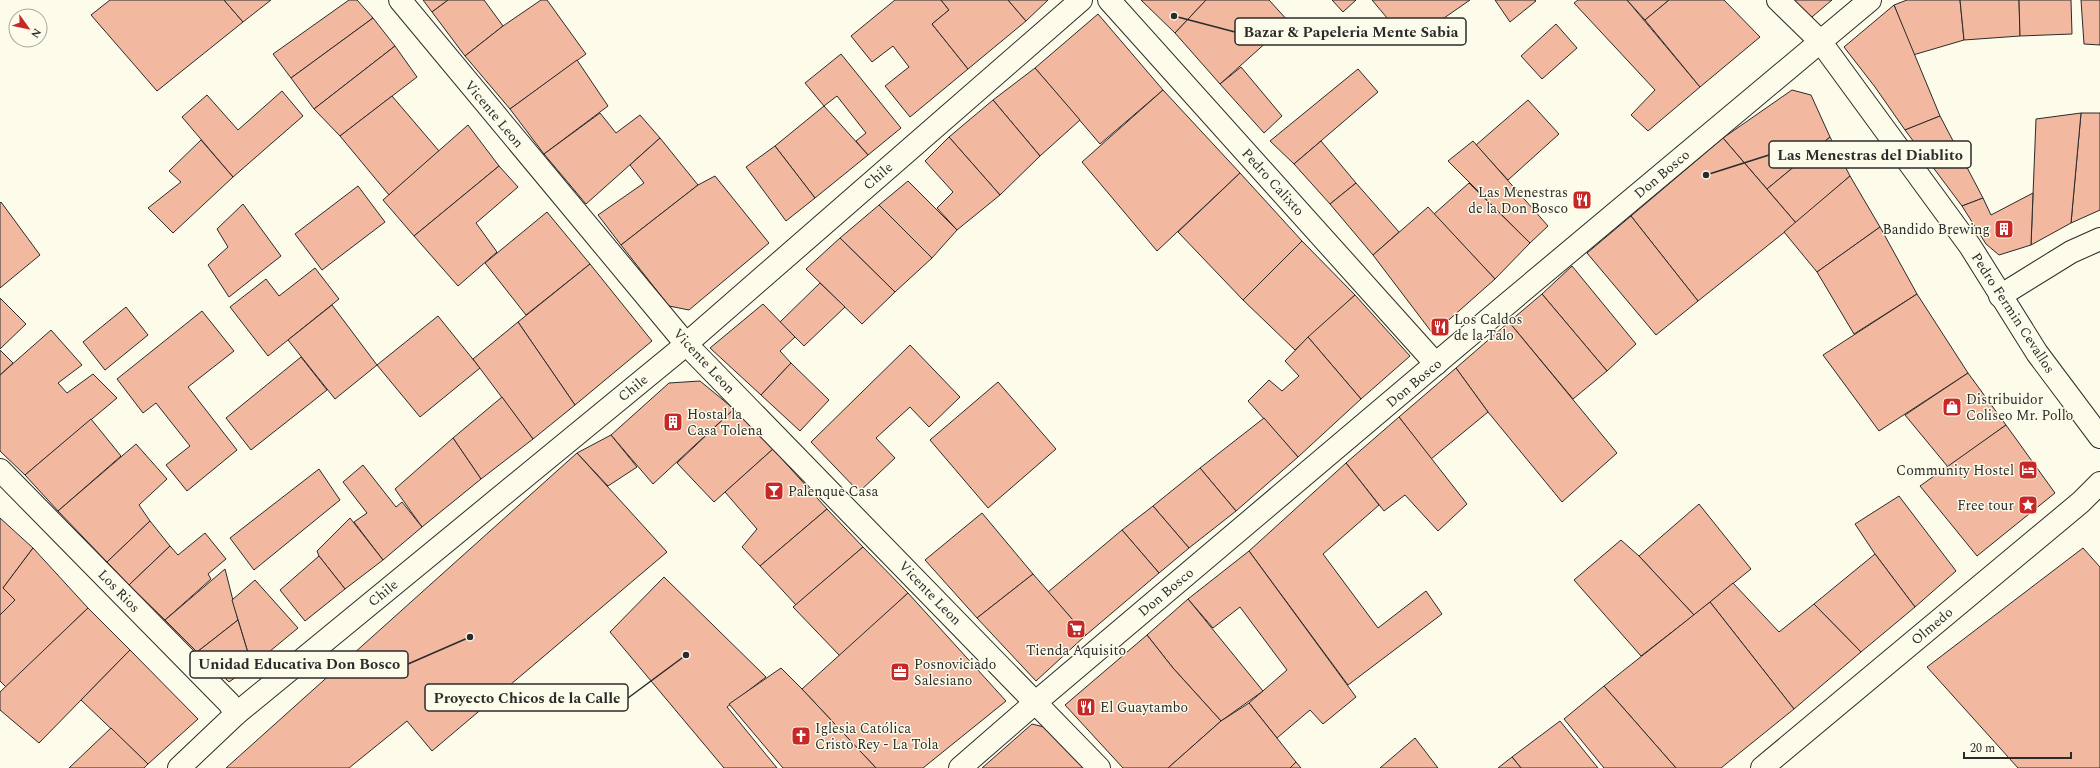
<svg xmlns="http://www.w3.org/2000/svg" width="2100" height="768" font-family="Spectral,serif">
<rect width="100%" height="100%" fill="#fdfbea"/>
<g fill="#f2b8a0" stroke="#2b2b2b">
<polygon points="110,0 224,0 243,22 157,91 91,15"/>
<polygon points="224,0 271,0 243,22"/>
<polygon points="349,0 357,0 373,18 291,78 273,54"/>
<polygon points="423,0 448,0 432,12"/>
<polygon points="448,0 484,0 503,26 465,56 432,12"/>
<polygon points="541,0 547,0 586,54 510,109 465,56 503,26"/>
<polygon points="895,0 941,0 949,10 932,24 968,69 910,117 885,86 909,67 893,46 872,62 851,36"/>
<polygon points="941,0 1008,0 1026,21 968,69 932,24 949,10"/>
<polygon points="1008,0 1048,0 1026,21"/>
<polygon points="1141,0 1206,0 1175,33"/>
<polygon points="1206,0 1269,0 1289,22 1220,84 1175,33"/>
<polygon points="1332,0 1356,0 1343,12"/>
<polygon points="1372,0 1470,0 1408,43"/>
<polygon points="1495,0 1535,0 1536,1 1510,22"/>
<polygon points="1578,0 1627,0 1700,87 1648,131 1631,115 1655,90 1574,3"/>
<polygon points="1627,0 1669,0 1645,20"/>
<polygon points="1669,0 1724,0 1760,37 1700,87 1645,20"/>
<polygon points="1784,0 1832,0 1806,22"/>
<polygon points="1907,0 1960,0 1964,40 1913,55 1894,5"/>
<polygon points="1960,0 2019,0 2020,36 1964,40"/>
<polygon points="2019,0 2071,0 2072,34 2020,36"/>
<polygon points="2081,0 2100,0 2100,45 2084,44"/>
<polygon points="1894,5 1940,116 1905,130 1875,87 1844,47"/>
<polygon points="1098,14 1163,90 1100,144 1035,68"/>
<polygon points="373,18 395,46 314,109 291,78"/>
<polygon points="1556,24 1577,48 1542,79 1521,56"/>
<polygon points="395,46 417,77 340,136 314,109"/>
<polygon points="841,54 901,128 868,155 856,141 866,133 837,96 824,106 805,83"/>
<polygon points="577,60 608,106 544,154 510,109"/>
<polygon points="1241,67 1282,116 1264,133 1220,84"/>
<polygon points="1035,68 1080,120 1040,156 993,100"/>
<polygon points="1358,69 1378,92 1294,164 1270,141"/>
<polygon points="1163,90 1240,173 1157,251 1082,162"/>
<polygon points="1792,90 1811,95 1830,137 1767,189 1723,138"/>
<polygon points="282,91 303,116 233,177 182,117 207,95 238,130"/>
<polygon points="392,96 439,151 389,195 340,136"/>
<polygon points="993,100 1040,156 1000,195 949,137"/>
<polygon points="1528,100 1559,134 1508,180 1476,145"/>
<polygon points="824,106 868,155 815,198 775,146"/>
<polygon points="600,113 616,133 640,115 660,138 586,204 544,154"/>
<polygon points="2081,113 2100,113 2100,210 2071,223"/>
<polygon points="2081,113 2071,223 2031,245 2036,119"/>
<polygon points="1940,116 1983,198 1962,206 1905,130"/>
<polygon points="468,125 499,166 414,236 383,200"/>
<polygon points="949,137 1000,195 957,230 937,208 953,192 925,161"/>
<polygon points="1830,137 1850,176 1796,223 1767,189"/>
<polygon points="660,138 698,185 621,245 598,215 644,183 630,165"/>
<polygon points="1723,138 1796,223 1698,301 1631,216"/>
<polygon points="201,140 233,177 173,233 148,208 181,182 169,171"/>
<polygon points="1321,141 1356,183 1330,204 1294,164"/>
<polygon points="1473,141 1548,226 1530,243 1448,161"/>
<polygon points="775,146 815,198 786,221 746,167"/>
<polygon points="499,166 518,187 476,223 497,252 458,286 414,236"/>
<polygon points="1240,173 1302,241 1243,300 1178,232"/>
<polygon points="715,176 769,243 689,310 669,306 621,245 698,185"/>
<polygon points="1850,176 1880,227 1817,272 1784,232"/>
<polygon points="908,181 957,230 932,258 879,205"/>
<polygon points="1356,183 1399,232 1373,255 1330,204"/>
<polygon points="1469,183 1530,243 1495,279 1434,214"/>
<polygon points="358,186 385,222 322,270 295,234"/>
<polygon points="2033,193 2031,245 1999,255 1986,244 1962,206 1983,198 1991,215"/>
<polygon points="1,202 40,255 0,288 0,203"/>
<polygon points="243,204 281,256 229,297 208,265 228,247 217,229"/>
<polygon points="879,205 932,258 895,292 840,238"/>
<polygon points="1428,207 1495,279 1433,334 1373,255"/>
<polygon points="547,212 590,264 526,315 485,263"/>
<polygon points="1631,216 1698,301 1656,335 1587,253"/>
<polygon points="1880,227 1917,294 1854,334 1817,272"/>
<polygon points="840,238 895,292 862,324 806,269"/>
<polygon points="1302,241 1355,295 1295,350 1243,300"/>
<polygon points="590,264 652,341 575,405 518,322"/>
<polygon points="1572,266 1636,344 1607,371 1542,294"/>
<polygon points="315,268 339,299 268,356 230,307 266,279 279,296"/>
<polygon points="820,283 845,307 804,346 780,322"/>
<polygon points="1542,294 1607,371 1573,399 1509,322"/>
<polygon points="1917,294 1968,373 1879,431 1823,355"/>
<polygon points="1355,295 1410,356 1361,399 1308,337"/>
<polygon points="0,298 26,324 0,349"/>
<polygon points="763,304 795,337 780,351 791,363 761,395 710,348"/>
<polygon points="332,305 377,365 335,399 288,340"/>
<polygon points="126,307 148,335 105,370 83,342"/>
<polygon points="202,311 234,351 188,387 237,450 187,491 166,465 190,446 156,403 143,413 117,379"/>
<polygon points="438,316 480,368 420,417 377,365"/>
<polygon points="518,322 575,405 533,439 473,359"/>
<polygon points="1509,322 1617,453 1562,502 1488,412 1456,368"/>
<polygon points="51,330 82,365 58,383 67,393 93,374 117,398 25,475 0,451 0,375"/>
<polygon points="1308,337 1361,399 1298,457 1248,401 1269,380 1282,391 1299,376 1285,361"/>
<polygon points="910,345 960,397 929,427 910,407 876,438 895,458 859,492 811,442"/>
<polygon points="0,350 13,363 0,375"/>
<polygon points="301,357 327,390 251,450 226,418"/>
<polygon points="791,363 829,400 800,431 761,395"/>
<polygon points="1456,368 1488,412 1431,459 1399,417"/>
<polygon points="1968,373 2006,425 1948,467 1905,415"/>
<polygon points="700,381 734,409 653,484 611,435 669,383"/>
<polygon points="998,382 1056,449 988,508 930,440"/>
<polygon points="502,397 533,439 481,479 453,438"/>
<polygon points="734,409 773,449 714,502 677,463"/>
<polygon points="1399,417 1467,504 1438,531 1405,495 1384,511 1346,463"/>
<polygon points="1264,418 1298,457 1236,511 1200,468"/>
<polygon points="91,419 121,456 58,511 25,475"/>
<polygon points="2006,425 2055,493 1977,556 1920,486"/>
<polygon points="611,435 637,467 608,486 577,453"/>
<polygon points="453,438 481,479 422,527 395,489"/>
<polygon points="136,444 167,479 139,505 150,521 107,562 58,511"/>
<polygon points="773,449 827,509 760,566 742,547 757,529 725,492"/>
<polygon points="577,453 667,552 432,751 407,721 349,768 226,768"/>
<polygon points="1346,463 1379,505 1323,554 1378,628 1426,591 1442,614 1348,685 1249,551"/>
<polygon points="363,465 396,507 402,502 422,527 383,560 354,522 367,513 343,482"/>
<polygon points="1200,468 1236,511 1189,548 1153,506"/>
<polygon points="319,469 340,500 254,570 230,538"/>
<polygon points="1899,496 1956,571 1915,607 1875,554 1855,524"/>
<polygon points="1699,504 1751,569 1694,615 1639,556"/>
<polygon points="1153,506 1189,548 1159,573 1122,530"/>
<polygon points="827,509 863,547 796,605 760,566"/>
<polygon points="982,513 1033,574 977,618 925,560"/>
<polygon points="0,518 33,548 3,588 15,600 0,615"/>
<polygon points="350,518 383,560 345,589 319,556 317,551"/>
<polygon points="150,521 170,546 129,585 107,562"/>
<polygon points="1122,530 1159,573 1086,635 1048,592"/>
<polygon points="205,533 226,559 208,574 211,579 165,620 129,585 170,546 178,555"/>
<polygon points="1621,540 1639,556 1694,615 1641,656 1574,580"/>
<polygon points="863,547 908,593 840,656 793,607"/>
<polygon points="33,548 88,608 6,687 0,681 0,615 15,600 3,588"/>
<polygon points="2083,548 2100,567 2100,768 2018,768 1927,667"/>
<polygon points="1249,551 1356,697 1323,724 1310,710 1277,738 1249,703 1287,670 1240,607 1213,628 1188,599"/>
<polygon points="1875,554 1915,607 1861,652 1814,604"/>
<polygon points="319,556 345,589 305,621 280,590"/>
<polygon points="225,569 238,620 197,652 165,620"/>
<polygon points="1033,574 1086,635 1036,681 977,618"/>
<polygon points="664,577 766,677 727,707 777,768 724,768 610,632"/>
<polygon points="255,580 298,628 252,666 232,600"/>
<polygon points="1733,583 1779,632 1814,604 1861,652 1794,709 1710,602"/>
<polygon points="908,593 1006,701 923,768 876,768 802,689"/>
<polygon points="1188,599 1263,691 1221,721 1173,668 1147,635"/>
<polygon points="1710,602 1794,709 1721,768 1676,768 1604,686"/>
<polygon points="88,608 130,650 39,743 0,710 0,692"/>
<polygon points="238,620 252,666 229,682 197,652"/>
<polygon points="1147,635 1173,668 1221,721 1168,768 1123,768 1065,705"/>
<polygon points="130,650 198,719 148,764 81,700"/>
<polygon points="781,668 802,689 876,768 783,768 729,704"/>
<polygon points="1604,686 1676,768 1604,768 1564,719"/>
<polygon points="1249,703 1296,762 1290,768 1168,768 1221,721"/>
<polygon points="1560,721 1598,768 1521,768 1512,757"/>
<polygon points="1032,724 1048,728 1086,768 982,768"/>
<polygon points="111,728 148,764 144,768 69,768"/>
<polygon points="1415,738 1438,768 1380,768"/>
<polygon points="1512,757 1521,768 1498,768"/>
<polygon points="1296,762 1301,768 1290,768"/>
</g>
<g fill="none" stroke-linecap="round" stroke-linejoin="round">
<defs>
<g id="street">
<polyline points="400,0 686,344 1099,768"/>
<polyline points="1109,0 1436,364"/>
<polyline points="1778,0 1820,41 1831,56 1970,246 2037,353 2100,437"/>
<polyline points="2000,296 2071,252 2100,239"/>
<polyline points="0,470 229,703 236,714"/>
<polyline points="179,768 236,714 677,352 1081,0"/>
<polyline points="960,768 1036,702 1452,350 1870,0"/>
<polyline points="1762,768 2081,502 2100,483"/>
</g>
</defs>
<use href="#street" stroke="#2b2b2b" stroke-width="24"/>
<use href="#street" stroke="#fdfbea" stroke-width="22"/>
</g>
<defs>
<symbol id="restaurant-square" viewBox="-11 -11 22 22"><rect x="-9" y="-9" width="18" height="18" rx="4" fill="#c62828" stroke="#fdfbea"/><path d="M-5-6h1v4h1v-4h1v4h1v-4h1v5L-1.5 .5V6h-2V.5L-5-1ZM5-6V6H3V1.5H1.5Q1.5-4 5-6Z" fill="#fff"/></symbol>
<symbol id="building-square" viewBox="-11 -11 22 22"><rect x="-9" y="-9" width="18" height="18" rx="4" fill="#c62828" stroke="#fdfbea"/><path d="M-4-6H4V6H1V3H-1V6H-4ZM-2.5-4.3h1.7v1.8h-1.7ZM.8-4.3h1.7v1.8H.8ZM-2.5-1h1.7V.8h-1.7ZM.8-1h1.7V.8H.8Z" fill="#fff"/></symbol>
<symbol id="shop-square" viewBox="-11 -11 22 22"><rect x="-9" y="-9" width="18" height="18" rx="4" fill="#c62828" stroke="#fdfbea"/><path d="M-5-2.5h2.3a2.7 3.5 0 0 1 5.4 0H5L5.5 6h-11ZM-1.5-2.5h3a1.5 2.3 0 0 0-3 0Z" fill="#fff"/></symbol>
<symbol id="hotel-square" viewBox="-11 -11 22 22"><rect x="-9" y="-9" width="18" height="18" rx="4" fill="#c62828" stroke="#fdfbea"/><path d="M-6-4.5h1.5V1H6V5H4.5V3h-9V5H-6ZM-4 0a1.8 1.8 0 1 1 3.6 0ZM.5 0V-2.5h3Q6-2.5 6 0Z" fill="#fff"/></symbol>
<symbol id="bar-square" viewBox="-11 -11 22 22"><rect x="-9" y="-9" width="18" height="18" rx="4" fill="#c62828" stroke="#fdfbea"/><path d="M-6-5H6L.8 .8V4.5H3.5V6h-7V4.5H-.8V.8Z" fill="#fff"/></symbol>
<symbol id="sight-square" viewBox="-11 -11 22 22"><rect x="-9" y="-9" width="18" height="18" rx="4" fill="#c62828" stroke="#fdfbea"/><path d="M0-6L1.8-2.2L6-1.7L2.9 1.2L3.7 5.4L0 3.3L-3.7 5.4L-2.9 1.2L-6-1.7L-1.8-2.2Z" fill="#fff"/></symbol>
<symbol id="supermarket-square" viewBox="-11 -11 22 22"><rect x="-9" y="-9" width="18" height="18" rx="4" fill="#c62828" stroke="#fdfbea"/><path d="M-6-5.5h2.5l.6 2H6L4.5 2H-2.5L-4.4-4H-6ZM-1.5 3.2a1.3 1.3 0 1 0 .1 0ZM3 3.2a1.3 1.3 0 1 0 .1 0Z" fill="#fff"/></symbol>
<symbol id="office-square" viewBox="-11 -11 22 22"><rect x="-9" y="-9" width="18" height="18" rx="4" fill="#c62828" stroke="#fdfbea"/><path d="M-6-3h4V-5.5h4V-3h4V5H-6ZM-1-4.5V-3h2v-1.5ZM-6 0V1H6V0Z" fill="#fff"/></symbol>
<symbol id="church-square" viewBox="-11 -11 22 22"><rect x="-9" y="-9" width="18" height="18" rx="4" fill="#c62828" stroke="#fdfbea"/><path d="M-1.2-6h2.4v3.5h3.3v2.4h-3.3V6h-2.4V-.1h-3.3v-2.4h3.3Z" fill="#fff"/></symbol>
</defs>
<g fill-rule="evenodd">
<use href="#restaurant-square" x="1571" y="189" width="22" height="22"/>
<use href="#building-square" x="1993" y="218" width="22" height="22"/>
<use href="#restaurant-square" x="1429" y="316" width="22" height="22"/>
<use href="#shop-square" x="1941" y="396" width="22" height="22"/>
<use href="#building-square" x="662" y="411" width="22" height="22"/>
<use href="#hotel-square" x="2017" y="459" width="22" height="22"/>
<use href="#bar-square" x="763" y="480" width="22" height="22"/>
<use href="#sight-square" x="2017" y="494" width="22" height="22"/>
<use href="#supermarket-square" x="1065" y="618" width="22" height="22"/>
<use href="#office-square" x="889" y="661" width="22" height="22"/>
<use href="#restaurant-square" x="1075" y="696" width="22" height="22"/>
<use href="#church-square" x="790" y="725" width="22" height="22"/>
</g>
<g text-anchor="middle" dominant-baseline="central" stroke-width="3" stroke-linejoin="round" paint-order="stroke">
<g font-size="14" fill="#2b2b2b" stroke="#fdfbea">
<text transform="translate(494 114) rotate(50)">Vicente Leon</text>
<text transform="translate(1662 174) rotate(-40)">Don Bosco</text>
<text transform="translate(878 176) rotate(-41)">Chile</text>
<text transform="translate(1273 182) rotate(48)">Pedro Calixto</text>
<text transform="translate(2013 313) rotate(57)">Pedro Fermin Cevallos</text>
<text transform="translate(704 361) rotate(47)">Vicente Leon</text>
<text transform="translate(1414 383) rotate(-40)">Don Bosco</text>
<text transform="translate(633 388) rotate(-39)">Chile</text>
<text transform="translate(119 591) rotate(46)">Los Rios</text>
<text transform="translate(1166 592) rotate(-40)">Don Bosco</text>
<text transform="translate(383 593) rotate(-39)">Chile</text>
<text transform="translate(930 593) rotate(46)">Vicente Leon</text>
<text transform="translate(1932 626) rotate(-40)">Olmedo</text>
</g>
<g font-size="14" fill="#2b2b2b" stroke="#fdfbea" text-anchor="start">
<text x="1568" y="192" text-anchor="end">Las Menestras<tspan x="1568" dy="16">de la Don Bosco</tspan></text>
<text x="1990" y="229" text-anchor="end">Bandido Brewing</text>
<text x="1454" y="319">Los Caldos<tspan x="1454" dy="16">de la Talo</tspan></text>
<text x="1966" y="399">Distribuidor<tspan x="1966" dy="16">Coliseo Mr. Pollo</tspan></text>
<text x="687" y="414">Hostal la<tspan x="687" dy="16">Casa Tolena</tspan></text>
<text x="2014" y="470" text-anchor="end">Community Hostel</text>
<text x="788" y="491">Palenque Casa</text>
<text x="2014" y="505" text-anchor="end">Free tour</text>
<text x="1076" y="650" text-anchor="middle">Tienda Aquisito</text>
<text x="914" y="664">Posnoviciado<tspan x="914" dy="16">Salesiano</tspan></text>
<text x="1100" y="707">El Guaytambo</text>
<text x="815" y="728">Iglesia Católica<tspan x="815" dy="16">Cristo Rey - La Tola</tspan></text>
</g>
</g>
<path fill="none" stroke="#2b2b2b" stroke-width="1.5" d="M1174 16L1235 32M1706 175L1769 155M470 637L408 664M686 655L628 698"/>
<g fill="#2b2b2b" stroke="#fdfbea" stroke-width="1.5">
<circle cx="1174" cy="16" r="4"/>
<circle cx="1706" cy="175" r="4"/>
<circle cx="470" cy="637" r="4"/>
<circle cx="686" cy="655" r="4"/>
</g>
<g fill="#fdfbea" stroke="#2b2b2b" stroke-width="1.5">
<rect x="1235" y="18" width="231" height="27" rx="4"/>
<rect x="1769" y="141" width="202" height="27" rx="4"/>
<rect x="190" y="651" width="218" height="27" rx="4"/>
<rect x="425" y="684" width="203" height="27" rx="4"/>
</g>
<g font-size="15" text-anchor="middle" font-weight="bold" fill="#2b2b2b">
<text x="1351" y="37">Bazar &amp; Papeleria Mente Sabia</text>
<text x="1870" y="160">Las Menestras del Diablito</text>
<text x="299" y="669">Unidad Educativa Don Bosco</text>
<text x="527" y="703">Proyecto Chicos de la Calle</text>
</g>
<g transform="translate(28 28) rotate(123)"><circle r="19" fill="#fdfbea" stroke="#a9a89e"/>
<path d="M0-3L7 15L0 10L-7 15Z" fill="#c62828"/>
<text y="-6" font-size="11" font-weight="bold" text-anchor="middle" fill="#2b2b2b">N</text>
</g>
<path d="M1964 752v6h107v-6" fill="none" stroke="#2b2b2b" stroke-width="2"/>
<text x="1970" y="752" font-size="12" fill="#2b2b2b" stroke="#fdfbea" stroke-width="3" paint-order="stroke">20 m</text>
</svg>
